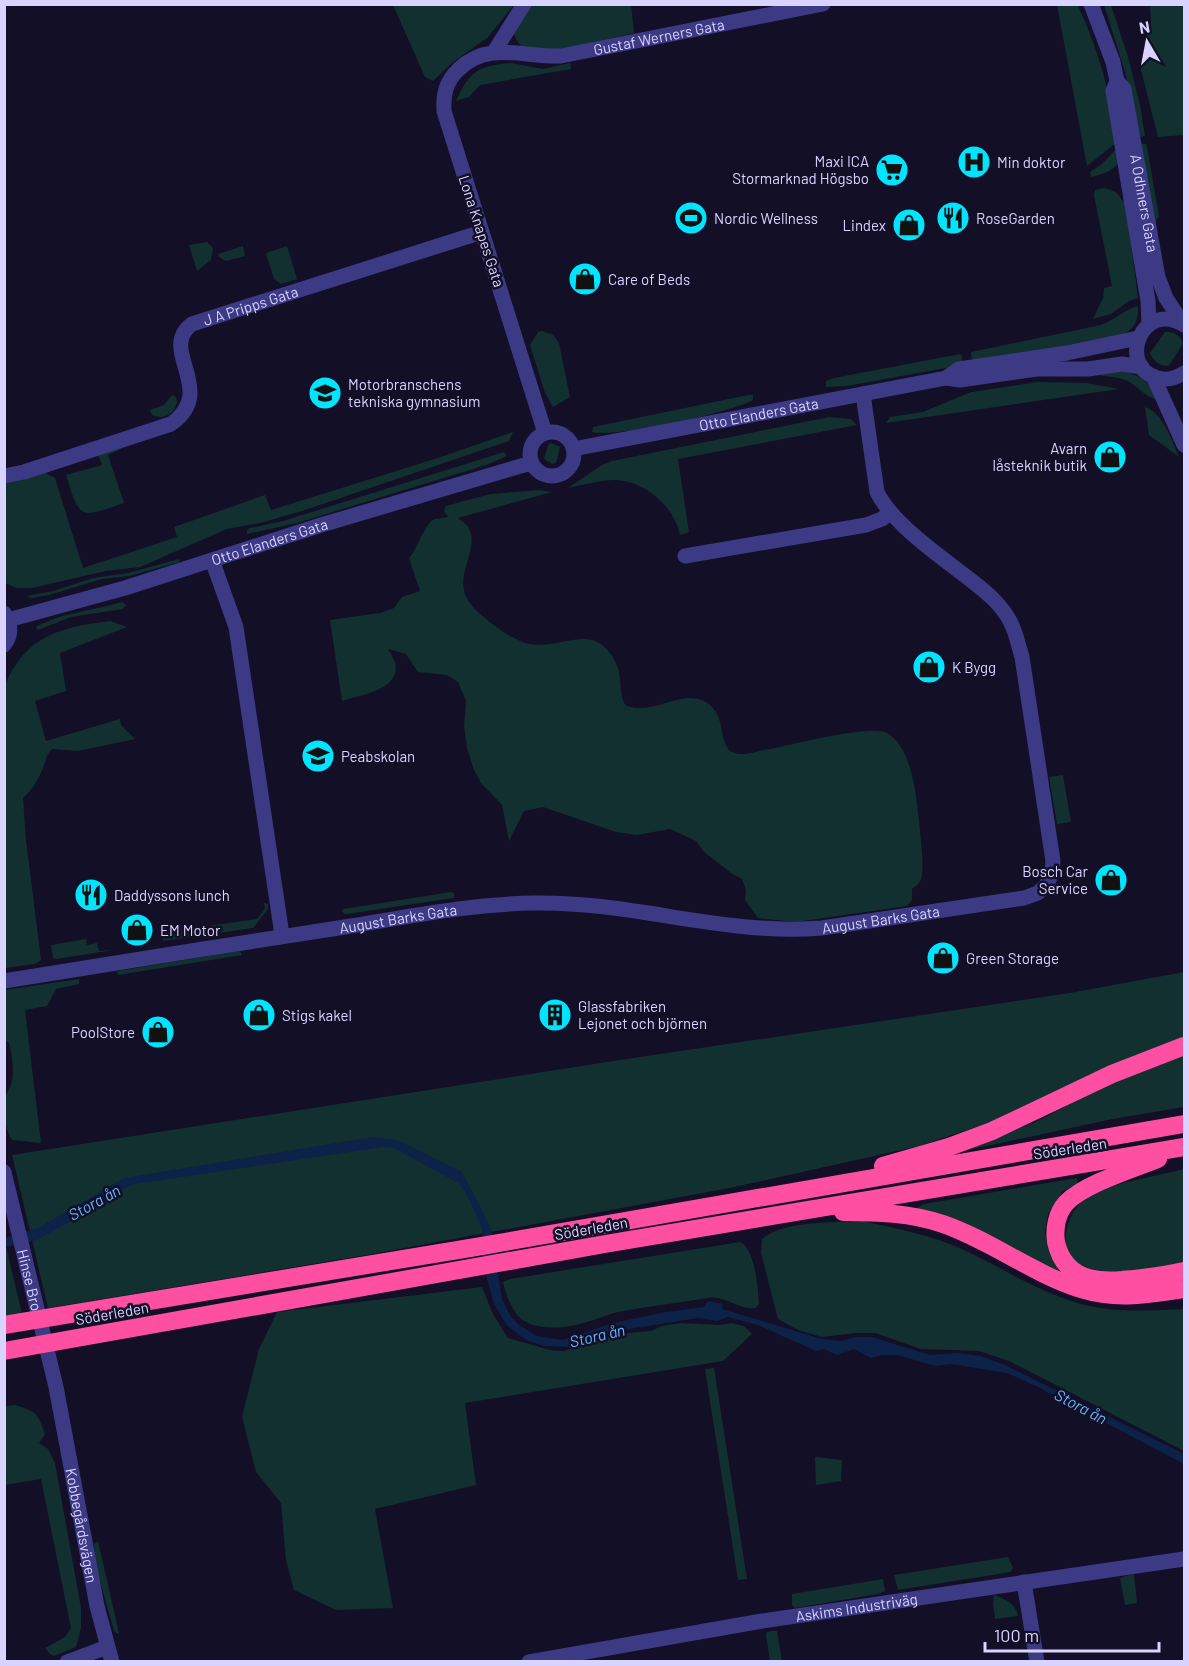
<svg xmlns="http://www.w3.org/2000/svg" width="1189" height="1666" font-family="Barlow,sans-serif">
<rect width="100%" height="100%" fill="#130f26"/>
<g fill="#12302f">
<path d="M631,4l3,29c-28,6 -80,22 -106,16 -9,-2 -12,-10 -15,-17l18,-27z"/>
<polygon points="393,5 514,5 487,38 452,63 433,81 425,77"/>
<path d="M1057,5h20l2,3c20,43 32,87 38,134l-30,24z"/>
<polygon points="1104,5 1111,5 1128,57 1140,105 1145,136 1140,137 1125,72"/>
<polygon points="1150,5 1184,5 1184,135 1158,137 1140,66 1151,21"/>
<path d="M511,63l32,6 27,-6 1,6 -91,16 -11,12 -13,4c13,-30 23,-35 55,-38z"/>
<polygon points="1142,144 1146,144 1147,147 1159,216 1155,223 1141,145"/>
<path d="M1117,148l3,13c-8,11 -17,13 -29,16l-1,-5 12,-8z"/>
<polygon points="1105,188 1116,192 1126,205 1138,298 1129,301 1111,314 1093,319 1103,298 1104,288 1112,286 1094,195 1095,190"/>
<polygon points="207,242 213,248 211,260 197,271 189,245"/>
<polygon points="243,246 245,256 226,261 219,257 218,254"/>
<polygon points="287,246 297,279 281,284 274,279 266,253"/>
<path d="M1138,306c1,20 -8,26 -24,33l-142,22 -1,-9 130,-27c14,-5 24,-16 37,-19z"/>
<polygon points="542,331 553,335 559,343 570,397 553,407 545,393 530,345 538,332"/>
<path d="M1165,332c8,-1 15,3 18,11l-14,23c-9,0 -15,-4 -19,-13z"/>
<polygon points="960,354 962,356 962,365 847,386 826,387 826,381 834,378"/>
<path d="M1116,371c20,1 34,9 40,28 -8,0 -19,-13 -28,-18 -9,-4 -19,-4 -29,-6l-1,-1z"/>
<polygon points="1038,382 1087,383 1119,389 886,423 890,417 923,412 971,392"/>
<path d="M172,395l4,2 1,5c-2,13 -16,19 -26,12l-1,-4 14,-5z"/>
<path d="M748,395h5v5c-24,13 -136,38 -161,32l1,-5z"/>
<path d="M1145,407c19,7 26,32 34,50l-30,-22z"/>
<path d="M829,417l22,2 6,6 -179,34 11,73 -9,3c-6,-29 -35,-54 -65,-55 -15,0 -32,5 -47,8l34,-23 10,-4z"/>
<polygon points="513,432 509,441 302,511 260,523 227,529 140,567 106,571 32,588 16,588 5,583 4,483 44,472 55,478 83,568 177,537 174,527 265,495 271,510 438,458"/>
<polygon points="551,443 560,447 556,463 552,464 544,459 548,445"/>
<path d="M125,447l-17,8 16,48c-44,15 -44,18 -58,-28l36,-10 -4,-10z"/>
<polygon points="504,452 507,456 486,465 297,523 247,534 247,530 250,528 283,521"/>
<path d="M540,490l12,2 -94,26c5,4 10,6 12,13 9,26 -25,51 8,81 13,12 34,28 51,32 34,6 64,-24 86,17 8,14 3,30 10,44 27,12 55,-16 79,-4 27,14 10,50 35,53 10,1 21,-4 31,-5 22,-4 100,-25 117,-16 25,14 29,62 32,87 1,14 6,48 2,59 -1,4 -5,7 -9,10v11l-5,6 -111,16 -38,-4 -13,-18 1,-10 -4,-11 -11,-6 -27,-21 -8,-11 -26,-12 -33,6 -21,-3 -73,-25 -19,4 -15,30 -7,-36 -21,-22 -7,-13 -7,-22 -3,-22 2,-25 -8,-19 -11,-7 -29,-3 -12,-18 -18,-5c2,4 6,9 7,13 7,28 -34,33 -53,39l-12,-81 50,-7 14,-5 8,-11 18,-6 -11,-33c9,-10 16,-34 24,-38 4,-2 11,-2 15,-3l-4,-6 2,-5 44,-12z"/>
<polygon points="179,559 179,562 129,576 102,579 49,595 32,598 26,596 53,591 93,578 128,573"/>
<path d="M122,602l4,3 -3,4 -52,8 -33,13 -1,-1 -1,-2c27,-15 57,-16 86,-25z"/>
<path d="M110,621l17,6 -67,26 6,38 -31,10 11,40 74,-22 1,6 14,14 -57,12 -26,-2c-6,6 -6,11 -9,19 -5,12 -10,21 -20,30l3,42 15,120 -6,4 -30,4v-283c21,-50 57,-58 105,-64z"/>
<polygon points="1063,775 1071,822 1057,824 1049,777"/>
<polygon points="451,892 454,893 454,898 347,914 344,914 342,911 343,909"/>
<polygon points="264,903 268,904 268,909 253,928 163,941 163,932 257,919 265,909"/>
<polygon points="86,939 87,945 97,943 99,951 114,950 56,959 53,958 51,945"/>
<polygon points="240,951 242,955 118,975 117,971"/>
<polygon points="1184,972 1184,1040 1024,1111 919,1146 735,1187 367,1255 48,1308 12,1155 607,1062 1070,993"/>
<path d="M79,979v5l-23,5 -9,17 -22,4 16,133 -29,-3c-7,-12 -10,-28 -7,-42 2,-6 6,-11 7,-17 2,-13 0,-26 -3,-38l-4,-3v-50z"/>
<polygon points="1184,1053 1184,1107 1113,1119 944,1155 944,1152 1034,1123 1101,1088"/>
<path d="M1184,1169v95c-32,5 -131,27 -117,-36 3,-13 11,-26 24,-33 28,-14 63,-18 93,-26z"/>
<polygon points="1077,1178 1078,1183 1062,1192 1048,1214 1045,1231 1047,1245 1060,1273 915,1209 924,1204"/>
<path d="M863,1221c34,8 69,14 101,29 47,22 90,53 143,59 25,3 52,1 77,0v142l-175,-90 -30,-10 -58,-2 -46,-16h-19l-34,4 -24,-7 -20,-11 -17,-66 1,-14c23,-19 72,-16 101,-18z"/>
<polygon points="4,1238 22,1314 4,1317"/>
<path d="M740,1242c15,6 18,46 19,62l-3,4c-17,3 -30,-13 -48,-10 -30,5 -60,8 -90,14 -12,3 -23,8 -35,11 -17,6 -52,8 -65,-7 -8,-10 -12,-22 -15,-34l7,-3z"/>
<polygon points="482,1287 493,1314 508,1338 550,1350 564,1351 617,1334 651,1331 662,1326 681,1323 719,1325 732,1323 744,1326 752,1334 723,1361 465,1403 476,1485 375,1509 393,1608 336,1610 294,1590 286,1560 281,1503 256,1472 242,1417 259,1349 277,1312"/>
<polygon points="714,1368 747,1579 738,1580 705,1369"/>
<path d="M15,1405c22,7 22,7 30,29l-6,9 9,6 7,14 26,145v20l-5,19 -22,9 -4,-2 -5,-6 20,-11 6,-9 -30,-149 -36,6v-79z"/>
<polygon points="815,1457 842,1460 841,1481 816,1485"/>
<polygon points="98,1541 119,1633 118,1634 114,1631 95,1563 94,1544"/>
<polygon points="1008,1557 1013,1568 1011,1572 898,1590 894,1575"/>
<polygon points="1134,1574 1137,1603 1125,1605 1120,1579 1122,1577"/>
<polygon points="883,1579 885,1591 878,1594 795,1608 792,1605 792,1594"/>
<path d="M994,1595c11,4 22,9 24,21l-23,3 -2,-16z"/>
<polygon points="772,1631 777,1631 782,1661 770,1661 766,1635 767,1632"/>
</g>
<polygon fill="#0c2248" points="373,1137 397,1140 462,1172 491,1228 502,1299 510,1315 519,1325 537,1336 563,1340 613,1323 666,1312 704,1307 708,1301 723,1304 722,1309 822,1339 842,1341 854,1337 872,1337 930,1355 958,1353 981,1356 1005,1365 1184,1454 1184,1464 1038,1387 1007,1373 951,1364 935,1366 897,1355 882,1355 871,1358 854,1349 837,1355 824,1349 816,1351 758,1325 728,1317 717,1321 698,1318 635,1328 611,1333 567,1347 544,1346 528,1341 507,1326 494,1304 487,1279 482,1228 465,1191 458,1183 394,1148 383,1147 135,1184 106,1196 84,1214 37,1240 5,1247 5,1238 38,1228 124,1178"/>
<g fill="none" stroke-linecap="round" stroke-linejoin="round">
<g stroke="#3d3a85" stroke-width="15">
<path id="s1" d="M1091,4l22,58 4,19 7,8 34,188 8,21 17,26"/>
<polyline points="494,52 524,4"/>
<polyline points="1117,81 1113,91 1148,301 1149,324"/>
<path d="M1184,325c-41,-26 -68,40 -27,53 10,3 19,0 27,-5"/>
<polyline points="1153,376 1184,445"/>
<polyline points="946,378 959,369 1067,353 1138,338"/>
<circle cx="552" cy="454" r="22"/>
<path id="s2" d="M545,433l-101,-322c-1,-17 2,-30 15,-42 30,-29 66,-11 102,-13l262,-52"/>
<path id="s3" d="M573,449l373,-71 14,2 77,-11h51l34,-5 20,3"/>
<path id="s4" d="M4,476l20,-4 147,-48c48,-34 -14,-74 21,-100l290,-92"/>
<polyline points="685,556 866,525 882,519 890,512"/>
<polyline points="212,560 236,627 282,935"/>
<path d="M4,613c7,11 8,22 0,32"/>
<path id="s5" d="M8,620l117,-32 196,-63 210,-62"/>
<path id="s6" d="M4,981c114,-18 227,-37 341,-54 62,-10 125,-23 189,-24 97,-2 191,33 288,25l202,-30 14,-5 8,-8 6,-11 1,-13 -31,-204c-4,-13 -6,-25 -12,-36 -9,-17 -24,-29 -38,-40 -29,-23 -79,-56 -95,-89l-14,-98"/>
<path id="s7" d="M4,1172l52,215 41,219 15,56"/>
<polyline points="1024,1582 1037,1662"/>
<polyline points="67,1662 107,1647"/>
<path id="s8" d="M529,1662l233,-41 422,-62"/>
</g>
<g stroke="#ff4fa3" stroke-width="18">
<path d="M1158,1159c-25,10 -74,25 -92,44 -9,10 -12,25 -10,39 10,45 52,40 87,36 14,-2 28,-4 41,-7"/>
<polyline points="883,1166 949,1147 992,1131 1112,1074 1184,1046"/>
<path d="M843,1212c34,0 68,1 100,12 49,17 91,51 141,66 32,10 68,4 100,-1"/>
<polyline points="4,1325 470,1248 1184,1124"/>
<polyline points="4,1351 605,1244 1184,1147"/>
</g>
</g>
<defs>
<symbol id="hospital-disc" viewBox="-11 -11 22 22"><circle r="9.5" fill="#00e5ff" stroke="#130f26"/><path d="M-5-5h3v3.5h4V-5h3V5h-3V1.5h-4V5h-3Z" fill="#111"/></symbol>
<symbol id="supermarket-disc" viewBox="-11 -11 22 22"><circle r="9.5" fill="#00e5ff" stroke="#130f26"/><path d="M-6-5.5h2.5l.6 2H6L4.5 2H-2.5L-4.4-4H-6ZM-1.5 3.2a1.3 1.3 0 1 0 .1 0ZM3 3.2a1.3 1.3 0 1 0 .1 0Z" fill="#111"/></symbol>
<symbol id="stadium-disc" viewBox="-11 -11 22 22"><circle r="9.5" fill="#00e5ff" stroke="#130f26"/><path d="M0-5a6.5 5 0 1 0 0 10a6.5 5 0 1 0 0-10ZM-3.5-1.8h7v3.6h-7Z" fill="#111"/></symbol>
<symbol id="restaurant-disc" viewBox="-11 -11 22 22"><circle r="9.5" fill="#00e5ff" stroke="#130f26"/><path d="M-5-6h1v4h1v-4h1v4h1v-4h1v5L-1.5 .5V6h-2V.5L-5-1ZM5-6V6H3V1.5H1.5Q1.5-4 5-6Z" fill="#111"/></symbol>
<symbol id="shop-disc" viewBox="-11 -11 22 22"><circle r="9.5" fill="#00e5ff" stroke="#130f26"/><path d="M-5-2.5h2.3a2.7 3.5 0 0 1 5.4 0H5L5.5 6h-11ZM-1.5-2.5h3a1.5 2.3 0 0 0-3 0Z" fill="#111"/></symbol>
<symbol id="school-disc" viewBox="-11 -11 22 22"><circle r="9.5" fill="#00e5ff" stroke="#130f26"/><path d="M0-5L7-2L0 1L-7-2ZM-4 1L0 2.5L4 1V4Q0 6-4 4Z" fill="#111"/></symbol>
<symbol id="building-disc" viewBox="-11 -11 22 22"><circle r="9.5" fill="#00e5ff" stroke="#130f26"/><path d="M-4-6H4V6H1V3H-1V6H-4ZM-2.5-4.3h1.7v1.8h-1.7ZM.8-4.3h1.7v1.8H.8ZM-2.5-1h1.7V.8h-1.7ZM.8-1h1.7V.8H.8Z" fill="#111"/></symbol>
</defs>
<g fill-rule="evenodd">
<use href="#hospital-disc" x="955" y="143" width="38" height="38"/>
<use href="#supermarket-disc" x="873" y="151" width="38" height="38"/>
<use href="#stadium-disc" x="672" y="199" width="38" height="38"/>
<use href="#restaurant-disc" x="934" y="199" width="38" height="38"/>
<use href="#shop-disc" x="890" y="206" width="38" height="38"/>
<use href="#shop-disc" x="566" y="260" width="38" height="38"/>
<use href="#school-disc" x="306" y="374" width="38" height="38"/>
<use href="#shop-disc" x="1091" y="438" width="38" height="38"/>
<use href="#shop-disc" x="910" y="648" width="38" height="38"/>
<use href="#school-disc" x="299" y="737" width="38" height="38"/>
<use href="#shop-disc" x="1092" y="861" width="38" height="38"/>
<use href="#restaurant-disc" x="72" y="876" width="38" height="38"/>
<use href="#shop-disc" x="118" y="911" width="38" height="38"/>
<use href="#shop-disc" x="924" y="939" width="38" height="38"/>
<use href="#shop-disc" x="240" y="996" width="38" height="38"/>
<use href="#building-disc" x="536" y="996" width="38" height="38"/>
<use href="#shop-disc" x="139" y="1013" width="38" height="38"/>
</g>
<g text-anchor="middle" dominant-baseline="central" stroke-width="5" stroke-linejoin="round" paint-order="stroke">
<g font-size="15" fill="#d9d4ff" stroke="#130f26">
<text stroke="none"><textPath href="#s2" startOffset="590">Gustaf Werners Gata</textPath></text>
<text stroke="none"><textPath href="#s1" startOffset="208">A Odhners Gata</textPath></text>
<text transform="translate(482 231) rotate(72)">Lona Knapes Gata</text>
<text stroke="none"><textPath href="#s4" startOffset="348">J A Pripps Gata</textPath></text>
<text stroke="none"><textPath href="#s3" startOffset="189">Otto Elanders Gata</textPath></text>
<text stroke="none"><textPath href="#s5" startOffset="273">Otto Elanders Gata</textPath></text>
<text stroke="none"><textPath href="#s6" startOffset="399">August Barks Gata</textPath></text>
<text stroke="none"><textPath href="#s6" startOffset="885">August Barks Gata</textPath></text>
<text transform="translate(1070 1148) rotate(-9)">Söderleden</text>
<text transform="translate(591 1228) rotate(-10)">Söderleden</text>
<text stroke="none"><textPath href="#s7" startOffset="111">Hinse Bro</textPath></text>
<text transform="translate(112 1313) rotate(-10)">Söderleden</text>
<text stroke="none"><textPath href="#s7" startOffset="362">Kobbegårdsvägen</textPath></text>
<text stroke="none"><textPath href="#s8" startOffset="332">Askims Industriväg</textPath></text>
</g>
<g font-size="15" fill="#d9d4ff" stroke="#130f26" text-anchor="start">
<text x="869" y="161" text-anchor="end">Maxi ICA<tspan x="869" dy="17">Stormarknad Högsbo</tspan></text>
<text x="997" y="162">Min doktor</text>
<text x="714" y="218">Nordic Wellness</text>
<text x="976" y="218">RoseGarden</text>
<text x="886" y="225" text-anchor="end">Lindex</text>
<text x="608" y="279">Care of Beds</text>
<text x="348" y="384">Motorbranschens<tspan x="348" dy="17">tekniska gymnasium</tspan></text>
<text x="1087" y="448" text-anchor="end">Avarn<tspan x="1087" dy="17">låsteknik butik</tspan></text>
<text x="952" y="667">K Bygg</text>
<text x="341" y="756">Peabskolan</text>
<text x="1088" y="871" text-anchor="end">Bosch Car<tspan x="1088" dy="17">Service</tspan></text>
<text x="114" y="895">Daddyssons lunch</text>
<text x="160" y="930">EM Motor</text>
<text x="966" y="958">Green Storage</text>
<text x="578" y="1006">Glassfabriken<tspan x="578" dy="17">Lejonet och björnen</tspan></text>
<text x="282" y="1015">Stigs kakel</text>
<text x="135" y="1032" text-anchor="end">PoolStore</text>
</g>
<g font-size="16" font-style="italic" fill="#62b6ff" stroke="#130f26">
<text transform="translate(94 1202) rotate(-29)">Stora ån</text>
<text transform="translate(597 1335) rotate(-13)">Stora ån</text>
<text transform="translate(1081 1406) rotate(28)">Stora ån</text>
</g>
</g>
<rect width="1189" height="1666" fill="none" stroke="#d9d4ff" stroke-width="12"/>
<g transform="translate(1147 42) rotate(350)" stroke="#130f26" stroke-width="4.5" paint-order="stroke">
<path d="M0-4.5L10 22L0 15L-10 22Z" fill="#d9d4ff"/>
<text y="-9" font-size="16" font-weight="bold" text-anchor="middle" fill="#d9d4ff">N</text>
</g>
<path d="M985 1642v9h174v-9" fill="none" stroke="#d9d4ff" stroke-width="3"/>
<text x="994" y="1642" font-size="18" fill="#d9d4ff" stroke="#130f26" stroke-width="4.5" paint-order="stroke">100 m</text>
</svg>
